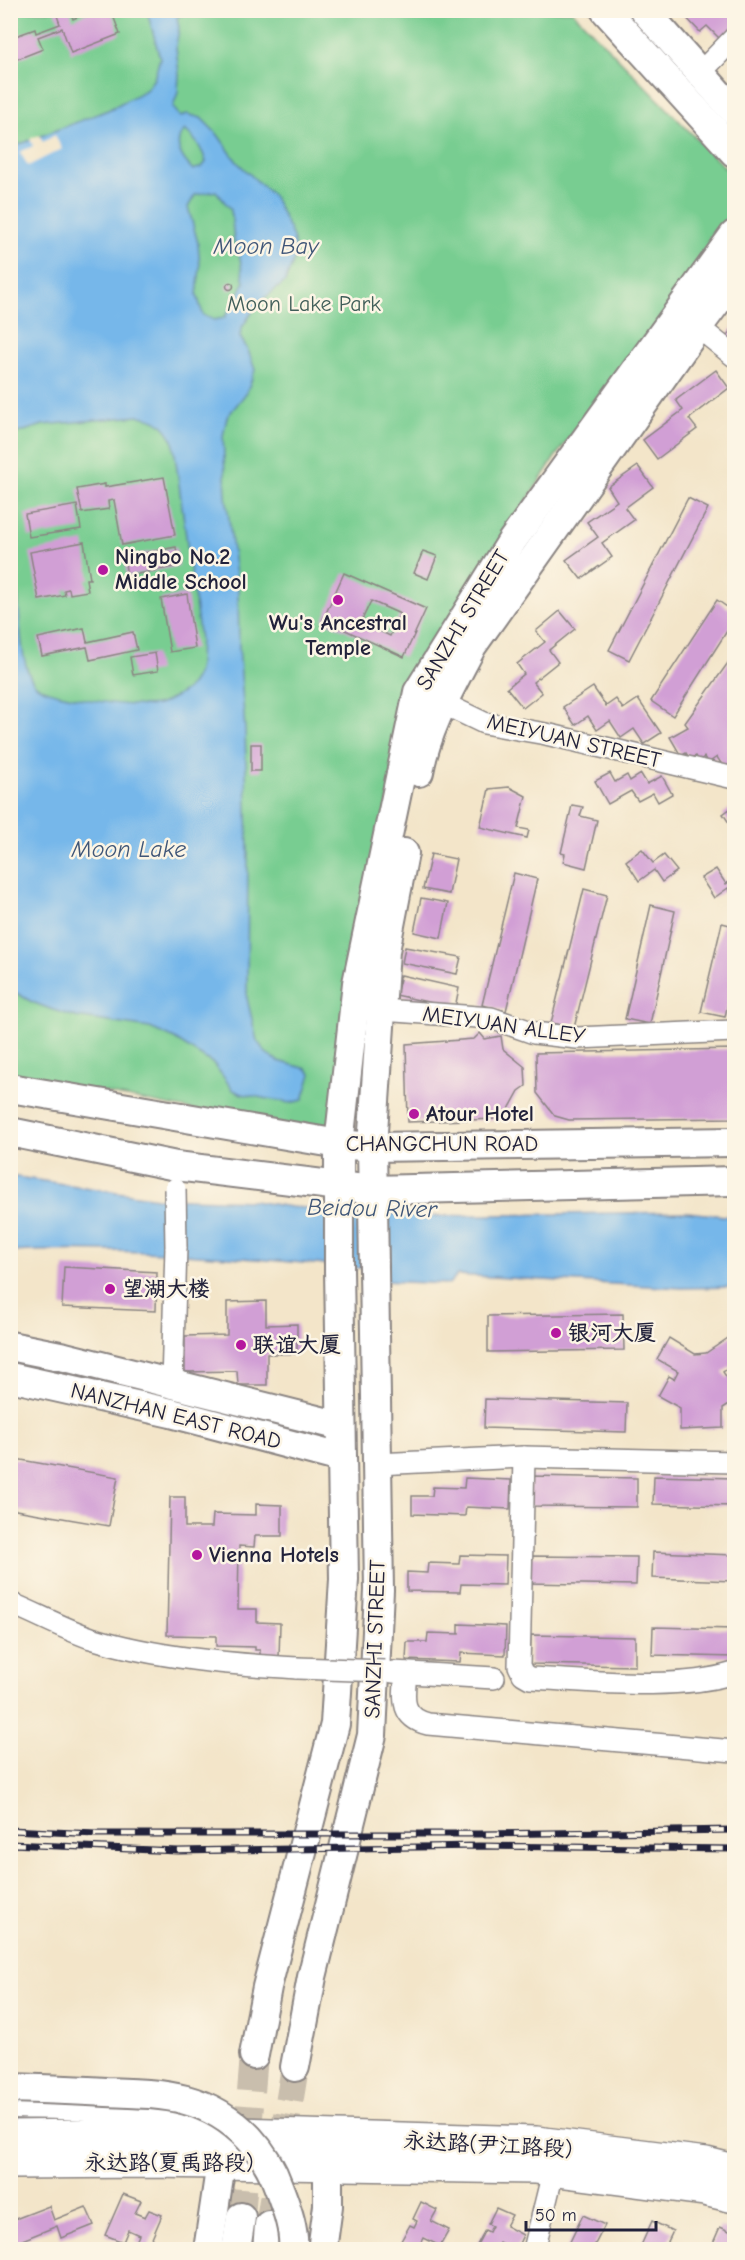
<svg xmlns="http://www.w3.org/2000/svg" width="745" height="2260" font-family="'Comic Neue','LXGW WenKai TC',sans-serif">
<rect width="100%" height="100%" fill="#fcf5e5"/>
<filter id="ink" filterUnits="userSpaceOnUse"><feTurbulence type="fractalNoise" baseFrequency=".0167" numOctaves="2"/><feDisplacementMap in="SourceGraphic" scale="12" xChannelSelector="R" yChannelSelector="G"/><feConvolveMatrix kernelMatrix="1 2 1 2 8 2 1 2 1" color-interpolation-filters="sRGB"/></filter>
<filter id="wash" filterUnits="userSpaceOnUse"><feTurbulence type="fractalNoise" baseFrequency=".008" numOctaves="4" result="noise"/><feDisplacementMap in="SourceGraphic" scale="24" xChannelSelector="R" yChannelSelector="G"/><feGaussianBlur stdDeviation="1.35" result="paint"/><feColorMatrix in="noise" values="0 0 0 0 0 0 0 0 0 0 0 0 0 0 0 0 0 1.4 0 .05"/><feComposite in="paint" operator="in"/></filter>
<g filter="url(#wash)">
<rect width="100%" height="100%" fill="#f3e5c9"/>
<polygon fill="#78cd91" stroke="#4d7866" stroke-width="1.5" points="11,11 572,11 734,177 734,222 555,457 408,685 329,1136 11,1075"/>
<g fill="#76b7ea" stroke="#4c6c92" stroke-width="1.5" fill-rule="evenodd">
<path d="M147,11h44l-14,6 2,11 -3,19 3,27 -1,18 -5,15 7,10 7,-3 14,4 17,17 19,27 37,35 19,40 3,18 -11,27 -27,21 -17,26 -1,8 8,13 7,20 -8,22 -20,25 -4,19 3,60 12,94 1,57 6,83 3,121 -1,147 10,43 9,12 12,8 29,8 4,5 -8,26 -13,3 -48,-9 -9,-4 -19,-26 -41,-26 -23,-10 -74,-11 -23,-7 -21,-8 -21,-12 -1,-444c3,17 6,33 8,50 2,21 2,74 18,89 11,11 105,24 121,20 6,-1 28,-13 32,-18 14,-16 9,-26 11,-47l-27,-200c-9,-16 -16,-22 -34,-24l-96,9 -32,10 -1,-287 98,-38 38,-20 8,-11 6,-21zM185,130c11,9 17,18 21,32l-4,5 -9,3c-11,-11 -22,-27 -8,-40zM216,191l15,19 3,30 6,18 4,25 -7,15 -13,20 -10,2 -11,-5 -6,-20 3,-28 -2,-24 -10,-36 7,-12z"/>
<path d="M10,1176l147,22 96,3 38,6 133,9 263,-4 47,5v70l-52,1 -225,-13 -8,9 -66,-3 1,-11c-122,-10 -251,-24 -373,-18z"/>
</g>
<polygon fill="#f3e5c9" points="39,135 43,142 55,135 62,149 28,166 20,152 33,146 30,139"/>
<g id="blocks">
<g fill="#d19fd5" fill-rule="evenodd">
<polygon points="55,10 70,10 73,19 94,10 111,10 120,34 71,53 62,28 38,37 43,49 10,62 10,38 35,29 36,33 60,24"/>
<polygon points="679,10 734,10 734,27 721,40 707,26 700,32"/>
<circle cx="230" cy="286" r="3.5"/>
<polygon points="734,326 734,344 726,337"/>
<polygon points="716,370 729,388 689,419 697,429 657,459 643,440 683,410 676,400"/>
<polygon points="638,466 653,487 625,508 634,520 602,543 612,557 581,579 566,560 598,537 587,522 617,501 608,487"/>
<polygon points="164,477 175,535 122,545 114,500 108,501 109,509 82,513 77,489 105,484 105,487"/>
<polygon points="688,498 708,508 629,660 609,650"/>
<polygon points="77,505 81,529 29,537 25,514"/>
<polygon points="84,542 90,579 86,579 88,591 70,594 69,589 64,590 65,595 39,600 30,552"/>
<polygon points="176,547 179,566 127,576 124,557"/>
<polygon points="423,551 437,556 428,579 414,573"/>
<path d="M344,573l82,36 -22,48 -81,-37zM371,601l29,13 -10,22 -29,-14z"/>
<polygon points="187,594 195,648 170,652 161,599"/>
<polygon points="717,600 734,612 734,620 673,716 651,701"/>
<polygon points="560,611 575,629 549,650 558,662 533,682 542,693 523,708 507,688 524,674 517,664 545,642 536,631"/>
<polygon points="84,628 87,642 133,632 137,650 90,660 87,647 42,656 38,638"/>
<polygon points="155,653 158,671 133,675 130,657"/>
<polygon points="730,660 734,663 734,762 724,768 717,757 708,763 704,757 699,761 696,756 690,759 686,753 681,756 670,737 688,727 685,723"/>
<polygon points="593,687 606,706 616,699 623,709 638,699 661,733 644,744 634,729 621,738 610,721 597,730 588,716 575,725 563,707"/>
<rect x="251" y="744" width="10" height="27"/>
<polygon points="610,773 615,782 627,775 630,781 641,774 647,784 662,776 672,794 658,802 653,793 638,801 631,791 608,804 595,781"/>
<polygon points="509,787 526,796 518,828 529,830 527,838 480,827 489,789"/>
<polygon points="572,805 583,807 580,816 597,820 586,868 563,862 565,854 561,853"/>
<polygon points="734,806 734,830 723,814"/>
<polygon points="642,849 653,863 664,855 677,871 662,882 654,870 639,881 626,861"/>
<polygon points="431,854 456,859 449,894 423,889"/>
<polygon points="716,869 726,884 734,879 734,898 728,888 714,898 701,878"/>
<polygon points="514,873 537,879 506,1011 482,1005"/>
<polygon points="584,889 607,895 574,1028 551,1023"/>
<polygon points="421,898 448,903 441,938 414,932"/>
<polygon points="651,905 675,911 650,1024 625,1019"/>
<polygon points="722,923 734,926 734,976 725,1017 701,1012"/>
<polygon points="405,947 461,957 457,974 402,963"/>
<polygon points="401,975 459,988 455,1008 396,995"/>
<polygon points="480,1033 485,1039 501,1036 503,1049 525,1067 526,1086 519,1091 509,1109 498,1119 408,1122 406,1044 474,1039"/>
<polygon points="734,1049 734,1118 569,1120 555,1116 537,1093 536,1053"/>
<polygon points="64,1267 157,1272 156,1311 62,1307"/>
<polygon points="266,1301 266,1325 297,1324 297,1354 267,1354 267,1385 238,1385 237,1371 185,1372 185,1336 227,1335 227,1302"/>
<polygon points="623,1314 624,1350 488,1352 488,1316"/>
<polygon points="731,1336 734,1341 734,1364 723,1372 727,1378 732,1374 734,1379 734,1401 723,1408 723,1428 680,1430 680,1408 658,1396 669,1376 674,1379 678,1371 657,1359 669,1338 695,1354 706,1353"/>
<polygon points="485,1399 627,1403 626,1432 484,1428"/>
<polygon points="10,1458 118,1477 109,1526 10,1509"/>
<polygon points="530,1476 637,1478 637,1507 529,1506"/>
<polygon points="654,1476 734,1478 734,1506 653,1504"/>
<polygon points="465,1478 511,1480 510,1509 466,1507 465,1516 412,1514 412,1496 432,1496 433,1487 464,1488"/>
<polygon points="170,1497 185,1497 185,1527 212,1527 213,1514 256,1515 256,1504 282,1505 282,1536 255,1536 254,1547 239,1546 238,1609 257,1609 257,1622 280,1623 279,1658 260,1657 260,1650 255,1650 255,1647 216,1646 216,1636 167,1635"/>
<polygon points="653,1552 734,1555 734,1581 652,1578"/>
<polygon points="460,1555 506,1556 505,1585 461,1584 460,1592 407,1591 407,1572 427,1573 428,1563 459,1564"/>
<polygon points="528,1556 637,1557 636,1585 527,1583"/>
<polygon points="459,1624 506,1626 505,1655 461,1653 460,1662 406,1660 407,1642 427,1642 428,1633 459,1634"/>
<polygon points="653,1627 734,1629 734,1657 652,1655"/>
<polygon points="531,1635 635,1637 635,1666 530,1664"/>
<polygon points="123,2194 141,2201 135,2213 145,2217 149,2210 162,2215 148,2248 136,2242 139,2235 128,2230 123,2242 105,2235"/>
<polygon points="421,2202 437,2210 431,2221 449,2230 440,2246 424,2238 418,2250 401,2241 410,2225 414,2227 417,2221 413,2219"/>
<polygon points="49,2206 54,2220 86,2207 94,2225 61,2238 57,2226 10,2245 10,2221"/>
<polygon points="496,2208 512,2215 506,2226 523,2235 516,2250 511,2250 499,2243 496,2250 482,2250 476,2247 485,2230 489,2232 492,2226 488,2224"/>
<polygon points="583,2215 605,2225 592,2250 566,2250"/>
<polygon points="652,2221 673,2231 664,2250 639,2250"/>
<polygon points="720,2227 734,2233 734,2250 710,2250"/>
</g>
</g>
</g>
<g filter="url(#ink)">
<use href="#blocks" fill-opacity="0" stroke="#8a8482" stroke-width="1.5"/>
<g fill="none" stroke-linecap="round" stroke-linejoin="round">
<g stroke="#c9bead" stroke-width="28" stroke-dasharray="28 14" stroke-linecap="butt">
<polyline points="241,2217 254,2055"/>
<polyline points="269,2225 295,2067"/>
</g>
<defs>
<g id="street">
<polyline points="700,73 734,38"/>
<polyline points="698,327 734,356"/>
<polyline points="432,698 484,723 546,734 734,778"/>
<polyline points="382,1010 491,1018 534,1033 577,1038 734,1031"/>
<polyline points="172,1384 176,1247"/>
<path d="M524,1457l-5,209 4,8 7,4c61,3 146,13 204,-5"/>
<polyline points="377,1464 524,1457 734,1462"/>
<path d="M10,1603c27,11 54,26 81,35 66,20 138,26 206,30"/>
<polyline points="393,1672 494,1678"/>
<path d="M406,1673c-2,23 -7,44 22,51l306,27"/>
<polyline points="534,2250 556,2160"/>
</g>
<g id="secondary">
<polyline points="605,10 734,152"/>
<polyline points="644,10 734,111"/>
<path d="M419,772c8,-45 32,-85 53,-126l226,-319 36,-48"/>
<polyline points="10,1088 339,1144 372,1147 734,1142"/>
<polyline points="10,1132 176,1166 372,1190 734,1181"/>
<polyline points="339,1201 339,1144 357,983 418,692 512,541 734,235"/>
<polyline points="373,1203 372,1147 385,951 404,853"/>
<polyline points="10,1346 65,1357 341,1426"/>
<polyline points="10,1377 171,1413 341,1458"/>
<polyline points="254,2055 267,1987 335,1724 344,1579 339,1269"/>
<polyline points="295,2067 312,1977 372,1735 379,1590 374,1269"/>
<path d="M10,2104c82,2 153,0 231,30l-20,29 -13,87"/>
<polyline points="236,2250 241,2217"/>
<polyline points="267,2250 269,2225"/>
<polyline points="322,2250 328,2206 328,2141"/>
</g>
<g id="primary">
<polyline points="10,2137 241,2134 536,2143 706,2164 734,2171"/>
<polyline points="10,2162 153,2161 535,2167 704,2189 734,2196"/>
</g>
</defs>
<use href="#street" stroke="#8a8482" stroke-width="24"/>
<use href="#secondary" stroke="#8a8482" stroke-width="32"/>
<use href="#primary" stroke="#8a8482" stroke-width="36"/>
<use href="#street" stroke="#fff" stroke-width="21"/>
<use href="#secondary" stroke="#fff" stroke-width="28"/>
<use href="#primary" stroke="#fff" stroke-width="33"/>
<defs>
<g id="rail">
<polyline points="10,1830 96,1834 478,1834 734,1830"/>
<polyline points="10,1844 178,1851 480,1846 734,1849"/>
</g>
</defs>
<use href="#rail" stroke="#22223b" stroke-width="7"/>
<use href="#rail" stroke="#fcf5e5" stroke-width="4.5" stroke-dasharray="14" stroke-linecap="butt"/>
<defs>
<g id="street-bridge">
<polyline points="175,1189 176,1247"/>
<polyline points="297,1668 385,1671"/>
</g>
<g id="secondary-bridge">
<polyline points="373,1203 374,1269"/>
<polyline points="339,1269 339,1201"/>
<path d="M10,2088c32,1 64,2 96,4 57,2 101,2 143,46 14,15 23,30 30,50 7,19 16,41 14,62"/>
</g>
</defs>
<use href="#street-bridge" stroke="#8a8482" stroke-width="24" stroke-linecap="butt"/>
<use href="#secondary-bridge" stroke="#8a8482" stroke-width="32" stroke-linecap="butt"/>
<use href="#street-bridge" stroke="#fff" stroke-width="21"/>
<use href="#secondary-bridge" stroke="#fff" stroke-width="28"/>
</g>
</g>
<g fill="#b5179e" stroke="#fcf5e5" stroke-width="2">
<circle cx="103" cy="570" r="6"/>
<circle cx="338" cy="600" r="6"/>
<circle cx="414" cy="1114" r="6"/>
<circle cx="110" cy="1289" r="6"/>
<circle cx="556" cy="1333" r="6"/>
<circle cx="241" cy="1345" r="6"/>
<circle cx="197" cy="1555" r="6"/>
</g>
<g text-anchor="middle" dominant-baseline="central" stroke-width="5" stroke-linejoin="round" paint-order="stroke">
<g font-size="22" fill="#405e59" stroke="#fcf5e5">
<text x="304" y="304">Moon Lake Park</text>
</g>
<g font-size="22" font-weight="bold" fill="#22223b" stroke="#fcf5e5" text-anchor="start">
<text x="115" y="557">Ningbo No.2<tspan x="115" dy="25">Middle School</tspan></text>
<text x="338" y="623" text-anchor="middle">Wu's Ancestral<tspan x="338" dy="25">Temple</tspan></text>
<text x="426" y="1114">Atour Hotel</text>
<text x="122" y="1289">望湖大楼</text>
<text x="568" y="1333">银河大厦</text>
<text x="253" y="1345">联谊大厦</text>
<text x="209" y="1555">Vienna Hotels</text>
</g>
<g font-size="22" fill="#22223b" stroke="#fcf5e5">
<text transform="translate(463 620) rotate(-59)">SANZHI STREET</text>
<text transform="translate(574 741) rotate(13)">MEIYUAN STREET</text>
<text transform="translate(504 1025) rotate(8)">MEIYUAN ALLEY</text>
<text x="442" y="1144">CHANGCHUN ROAD</text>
<text transform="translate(176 1416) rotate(14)">NANZHAN EAST ROAD</text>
<text transform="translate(375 1639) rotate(-88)">SANZHI STREET</text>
<text transform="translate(488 2145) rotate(3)">永达路(尹江路段)</text>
<text x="169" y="2163">永达路(夏禹路段)</text>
</g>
<g font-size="24" font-style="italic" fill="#3f5678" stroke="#fcf5e5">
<text x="266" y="246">Moon Bay</text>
<text x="129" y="849">Moon Lake</text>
<text transform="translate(372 1208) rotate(1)">Beidou River</text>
</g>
</g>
<rect width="745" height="2260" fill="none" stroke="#fcf5e5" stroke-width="36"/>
<path d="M526 2221v9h130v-9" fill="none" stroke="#22223b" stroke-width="3"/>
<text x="535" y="2221" font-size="18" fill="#22223b" stroke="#fcf5e5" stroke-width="4.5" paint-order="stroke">50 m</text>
</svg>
